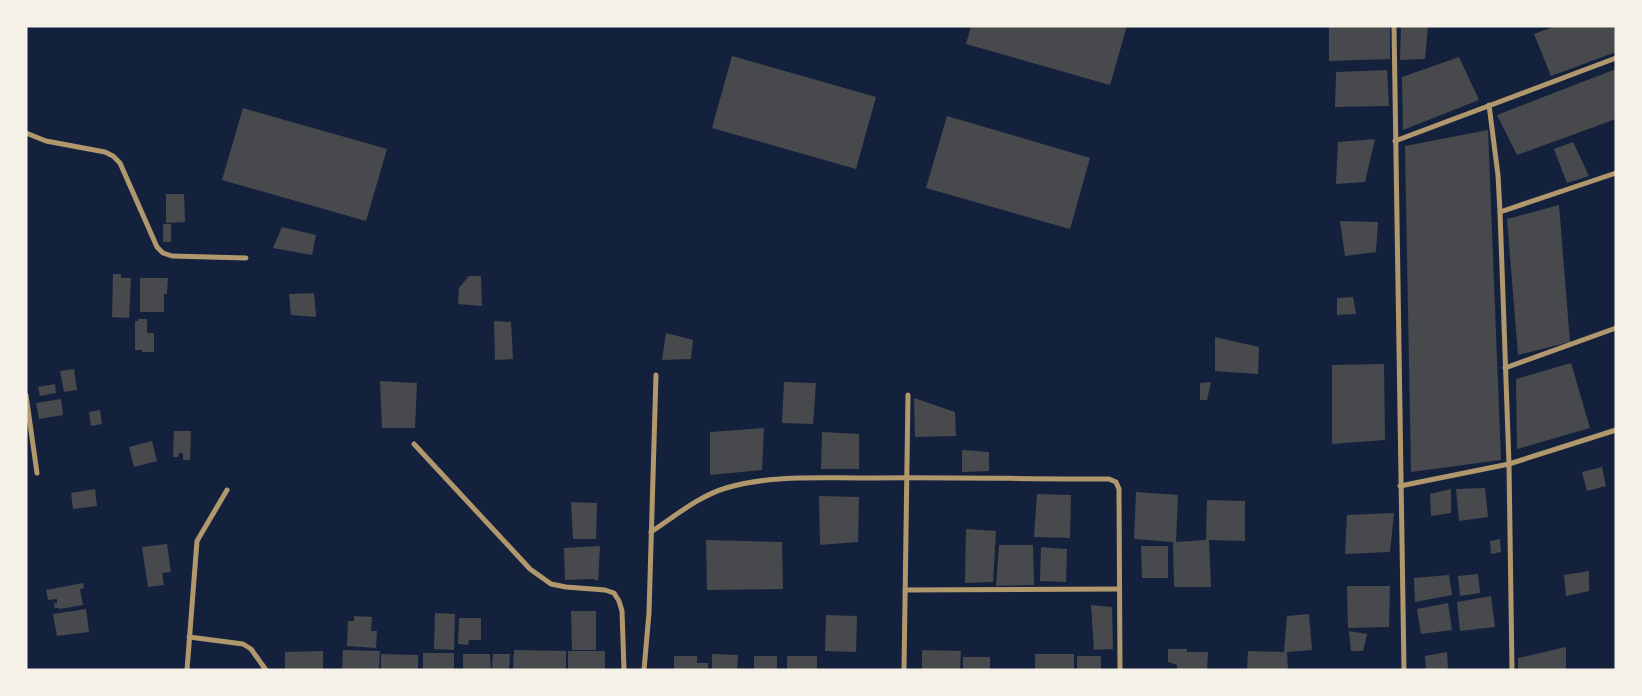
<svg xmlns="http://www.w3.org/2000/svg" width="1642" height="696" font-family="'PT Sans',sans-serif">
<rect width="100%" height="100%" fill="#14213d"/>
<g fill="#48494c">
<polygon points="971,26 1127,26 1110,85 966,44"/>
<polygon points="1329,26 1390,26 1390,59 1329,61"/>
<polygon points="1401,26 1428,26 1425,59 1400,60"/>
<polygon points="1556,26 1616,26 1616,52 1551,76 1534,34"/>
<polygon points="732,56 876,97 856,169 712,128"/>
<polygon points="1459,57 1479,100 1403,130 1402,77"/>
<polygon points="1616,69 1616,119 1517,155 1497,115"/>
<polygon points="1387,70 1389,106 1335,107 1336,72"/>
<polygon points="243,108 387,149 366,221 222,180"/>
<polygon points="947,116 1090,158 1070,229 926,188"/>
<polygon points="1488,130 1501,460 1411,472 1405,146"/>
<polygon points="1375,139 1365,182 1336,184 1338,142"/>
<polygon points="1573,142 1589,176 1567,183 1554,149"/>
<polygon points="166,194 184,194 185,222 166,223"/>
<polygon points="1559,205 1570,342 1518,355 1507,219"/>
<polygon points="1340,221 1378,222 1376,252 1345,256"/>
<rect x="163" y="224" width="8" height="18"/>
<polygon points="282,227 316,235 312,255 273,248"/>
<polygon points="113,274 121,274 121,278 131,278 129,318 112,317"/>
<polygon points="469,276 481,276 482,306 458,304 459,288"/>
<polygon points="140,278 168,278 167,294 164,294 164,312 140,312"/>
<polygon points="314,293 316,317 291,315 289,294"/>
<polygon points="1353,297 1356,314 1337,315 1337,298"/>
<polygon points="138,319 147,319 147,333 154,333 154,352 142,352 142,350 135,350 135,321 138,321"/>
<polygon points="494,321 511,322 513,359 495,360"/>
<polygon points="666,333 693,340 691,359 662,360"/>
<polygon points="1215,337 1259,347 1258,374 1215,371"/>
<polygon points="1571,363 1590,428 1517,449 1516,379"/>
<polygon points="1384,364 1385,440 1332,444 1332,365"/>
<polygon points="74,369 77,390 64,392 60,371"/>
<polygon points="380,381 417,383 415,428 382,428"/>
<polygon points="784,382 816,383 813,424 782,423"/>
<polygon points="1211,382 1207,400 1200,400 1200,383"/>
<polygon points="55,384 56,393 40,396 38,387"/>
<polygon points="914,398 955,412 956,436 915,437"/>
<polygon points="61,399 63,415 39,419 36,403"/>
<polygon points="100,410 102,424 91,426 89,412"/>
<polygon points="764,428 762,470 710,475 710,432"/>
<polygon points="174,431 191,431 190,460 183,460 183,453 179,453 178,457 173,457"/>
<polygon points="822,432 859,434 859,469 821,469"/>
<polygon points="152,441 157,461 134,467 129,447"/>
<polygon points="962,450 989,452 989,471 962,472"/>
<polygon points="1602,467 1606,486 1587,491 1582,472"/>
<polygon points="1485,488 1488,517 1459,521 1456,489"/>
<polygon points="95,489 97,506 73,509 71,493"/>
<polygon points="1451,489 1451,513 1431,516 1430,494"/>
<polygon points="1136,492 1178,495 1176,542 1206,540 1207,500 1245,501 1245,541 1209,540 1211,587 1174,587 1173,542 1134,539"/>
<polygon points="1037,494 1071,495 1070,538 1034,537"/>
<polygon points="819,496 859,497 858,542 820,545"/>
<polygon points="571,502 597,503 596,539 573,539"/>
<polygon points="1394,513 1390,552 1345,554 1347,515"/>
<polygon points="966,529 996,531 993,582 965,583"/>
<polygon points="1500,539 1501,552 1491,554 1490,541"/>
<polygon points="706,540 782,542 783,589 707,590"/>
<polygon points="167,544 171,572 162,573 164,585 148,587 142,547"/>
<polygon points="999,545 1033,545 1034,585 996,586"/>
<polygon points="600,546 598,581 593,579 565,580 564,548"/>
<polygon points="1141,546 1168,546 1168,578 1142,578"/>
<polygon points="1041,547 1067,549 1066,582 1040,581"/>
<polygon points="1589,571 1589,591 1566,596 1564,575"/>
<polygon points="1478,574 1480,593 1460,596 1458,576"/>
<polygon points="1449,575 1452,595 1415,602 1414,578"/>
<polygon points="83,583 84,588 80,589 83,605 60,609 59,608 55,608 54,603 57,603 57,599 48,600 46,590"/>
<polygon points="1347,586 1390,586 1389,627 1348,628"/>
<polygon points="1491,596 1495,627 1460,631 1457,602"/>
<polygon points="1448,603 1452,630 1421,634 1417,609"/>
<polygon points="1091,605 1112,607 1113,649 1094,650"/>
<polygon points="86,609 89,632 57,636 53,614"/>
<polygon points="571,611 596,611 596,650 572,650"/>
<polygon points="435,613 455,614 454,650 434,649"/>
<polygon points="1309,614 1312,650 1287,652 1288,670 1247,670 1248,651 1284,652 1287,616"/>
<polygon points="826,615 857,616 856,652 825,651"/>
<polygon points="354,616 372,617 371,631 377,631 376,648 347,646 348,621 354,621"/>
<polygon points="459,618 481,618 481,640 469,640 468,645 458,644"/>
<polygon points="1349,631 1367,634 1363,651 1351,651"/>
<polygon points="1566,647 1566,670 1518,670 1518,658"/>
<polygon points="1168,649 1187,649 1187,652 1208,652 1207,670 1177,670 1177,665 1168,662"/>
<polygon points="343,650 380,651 379,670 342,670"/>
<polygon points="514,650 566,651 566,670 513,670"/>
<polygon points="922,650 961,651 960,670 922,670"/>
<polygon points="323,651 323,670 285,670 285,652"/>
<rect x="568" y="651" width="37" height="19"/>
<polygon points="1447,652 1448,670 1426,670 1425,656"/>
<rect x="423" y="653" width="31" height="17"/>
<polygon points="381,654 418,655 418,670 381,670"/>
<polygon points="463,654 490,654 491,670 463,670"/>
<polygon points="493,654 510,654 509,670 492,670"/>
<polygon points="712,654 738,655 737,670 712,670"/>
<rect x="1035" y="654" width="39" height="16"/>
<polygon points="674,656 697,656 697,663 708,663 708,670 674,670"/>
<rect x="754" y="656" width="23" height="14"/>
<rect x="787" y="656" width="30" height="14"/>
<rect x="1077" y="656" width="24" height="14"/>
<rect x="963" y="657" width="27" height="13"/>
</g>
<g fill="none" stroke-linecap="round" stroke-linejoin="round">
<g stroke="#b1986c" stroke-width="5">
<polyline points="1394,26 1404,670"/>
<polyline points="1489,105 1498,175 1500,212 1509,464 1512,670"/>
<polyline points="26,133 46,141 105,152 113,156 120,163 157,247 163,253 172,256 246,258"/>
<polyline points="1395,141 1616,58"/>
<polyline points="1500,212 1616,173"/>
<polyline points="1505,368 1616,328"/>
<polyline points="26,395 37,473"/>
<polyline points="414,444 530,569 551,584 566,587 605,590 614,593 619,601 622,611 624,670"/>
<polyline points="1400,486 1509,464 1616,430"/>
<path d="M651,532c24,-16 48,-36 75,-44 44,-13 91,-10 136,-10 83,-1 165,1 247,1l7,3 3,7 1,181"/>
<polyline points="905,590 1119,589"/>
<polyline points="189,637 243,644 251,649 266,670"/>
<polyline points="187,670 197,541 227,490"/>
<polyline points="644,670 649,613 656,375"/>
<polyline points="904,670 908,395"/>
</g>
</g>
<rect width="1642" height="696" fill="none" stroke="#f6f1e7" stroke-width="55"/>
</svg>
